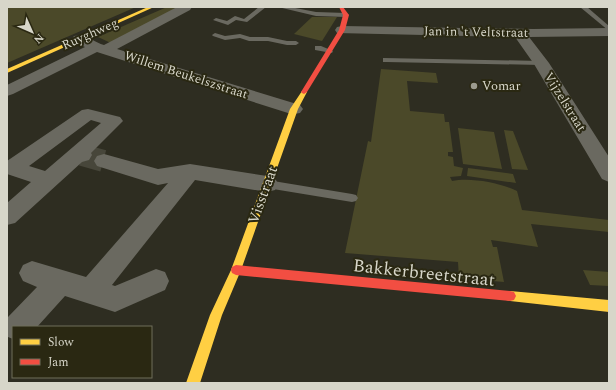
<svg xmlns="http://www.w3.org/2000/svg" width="616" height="390" font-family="Spectral,serif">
<rect width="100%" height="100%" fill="#2e2d21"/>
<g fill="#4b4929">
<polygon points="7,7 136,7 7,63"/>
<polygon points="167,7 184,7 113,44 98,37"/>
<polygon points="312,17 337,17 322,41 294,34"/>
<path d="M381,69l55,4 2,10 -31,-2 3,30 34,3 1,8h4l4,30h-5v4l5,1 1,9 9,2 -2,8 -11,1 2,4c19,-4 48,2 65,10l5,19 87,10v12l-78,-8 7,23 -47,-7 2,7h4l7,35 -45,-4 -1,-16 -113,-9 23,-112 3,1z"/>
<polygon points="458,128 494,132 502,169 463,164"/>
<polygon points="504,130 513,131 528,170 512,169"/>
<polygon points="468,168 513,174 516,183 467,176"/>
<polygon points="583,270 609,272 609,286 590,285"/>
</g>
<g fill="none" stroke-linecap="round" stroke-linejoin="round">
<polyline stroke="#47463a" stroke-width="22" stroke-dasharray="22 11" stroke-linecap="butt" points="82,155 104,161"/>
<g fill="#6a6960" fill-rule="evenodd">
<polygon points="259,7 266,7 247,22 236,20 228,25 213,20 216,18 227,21 235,16 244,19"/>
<polygon points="278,7 290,7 316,12 346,13 349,15 346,17 316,16"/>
<polygon points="580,7 587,7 609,26 609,31"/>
<polygon points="215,33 225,36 240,34 250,37 268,37 287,41 296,41 299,43 296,45 287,45 268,41 249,41 240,38 225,40 213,36 212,35"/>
<polygon points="315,46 321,46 333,51 332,53 315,50"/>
<polygon points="383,58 541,61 545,63 541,65 386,62 383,62"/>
<polygon points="267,180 352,194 356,195 358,198 356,201 352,202 267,188 263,187 262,184 263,181"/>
</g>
<g fill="#6a6960" fill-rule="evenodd">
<path d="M177,7h15l-2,3 -73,39 183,56 3,4 -3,4 -6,1 -6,-1 -191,-61 -84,42 -6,2v-11l78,-38 -11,-5 -2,-3 2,-3c11,-3 20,6 30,9z"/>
<polygon points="342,26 533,29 609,28 609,36 529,37 549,63 609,157 609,182 602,179 534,64 515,37 337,33 335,30 337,27"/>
<path d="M88,109l32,8 3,4 -32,32 1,2 -3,5 -7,2 -67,61 -8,2v-22l24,-21 -24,-8v-13l75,-51zM91,120l10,3 -56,48 -16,-5z"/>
<polygon points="104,154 158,169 190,164 267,176 275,178 278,184 275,190 267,192 195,180 112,285 115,286 156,269 165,272 169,281 165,290 115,312 65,296 37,327 13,327 13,339 8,337 8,317 37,287 23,281 19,273 23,265 32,261 86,277 168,183 158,185 97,166 94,161 97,156"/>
</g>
<g fill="#ffcf43" fill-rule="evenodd">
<polygon points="148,7 154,7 7,73 7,69"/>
<polygon points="304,90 307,92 298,109 241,270 222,315 200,383 186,383 210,315 231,270 290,109 302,91"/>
<polygon points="510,291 609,300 609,312 510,301 506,300 504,296 506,292"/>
</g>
<g fill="#f24e42" fill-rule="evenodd">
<polygon points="339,7 343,7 349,15 345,30 307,92 304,94 302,93 301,92 339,30 343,15"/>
<polygon points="236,265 510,291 514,292 516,296 514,300 510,301 236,275 232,273 231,270 232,267"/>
</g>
</g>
<circle fill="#9c9b8e" stroke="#2a2812" stroke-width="1.5" cx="474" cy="86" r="4"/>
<g text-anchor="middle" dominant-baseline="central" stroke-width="4" stroke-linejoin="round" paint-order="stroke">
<g font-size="13" fill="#d7d6c9" stroke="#2a2812">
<text transform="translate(476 32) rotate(1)">Jan in 't Veltstraat</text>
<text transform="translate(90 34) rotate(-24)">Ruyghweg</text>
<text transform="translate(186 75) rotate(18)">Willem Beukelszstraat</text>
<text transform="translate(565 102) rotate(58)">Vijzelstraat</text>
</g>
<g font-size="13" fill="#d7d6c9" stroke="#2a2812" text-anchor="start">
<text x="482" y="86">Vomar</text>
</g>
<g font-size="15" fill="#d7d6c9" stroke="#2a2812">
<text transform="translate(263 195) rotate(-70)">Visstraat</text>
</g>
<g font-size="18" fill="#d7d6c9" stroke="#2a2812">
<text transform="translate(424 273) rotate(6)">Bakkerbreetstraat</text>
</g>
</g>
<rect width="616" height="390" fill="none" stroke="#d7d6c9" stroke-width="16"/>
<rect x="12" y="326" width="140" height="52" fill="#2a2812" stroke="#6f6e5b"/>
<rect x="20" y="339" width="20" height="6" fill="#ffcf43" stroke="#6f6e5b"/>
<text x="48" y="346" font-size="12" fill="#d7d6c9">Slow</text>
<rect x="20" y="359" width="20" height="6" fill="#f24e42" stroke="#6f6e5b"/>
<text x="48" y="366" font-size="12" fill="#d7d6c9">Jam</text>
<g transform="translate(32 32) rotate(135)" stroke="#2a2812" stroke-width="3" paint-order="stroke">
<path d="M0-3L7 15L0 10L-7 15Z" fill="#d7d6c9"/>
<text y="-6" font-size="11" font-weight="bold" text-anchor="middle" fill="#d7d6c9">N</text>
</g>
</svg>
